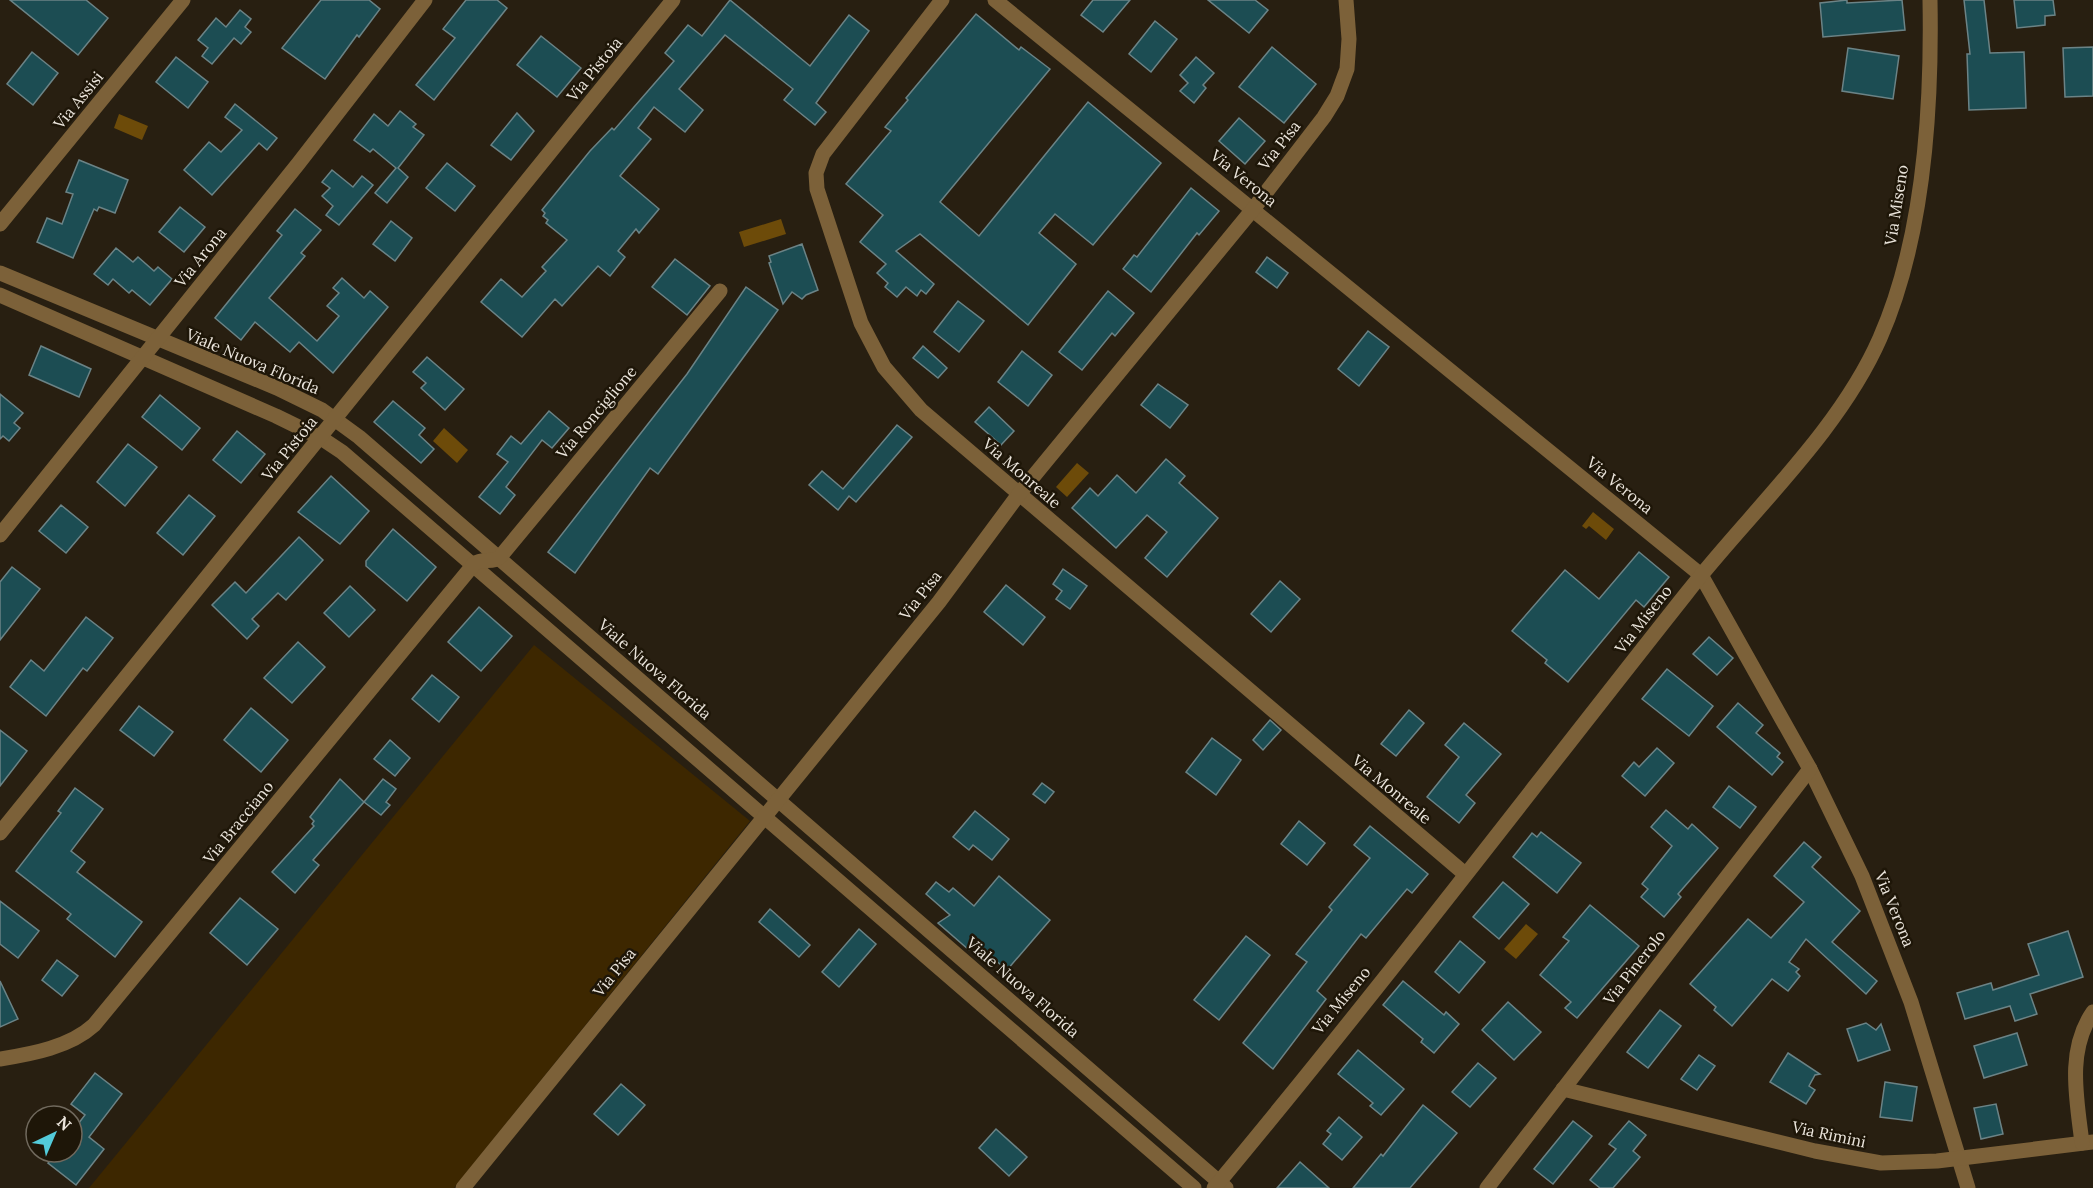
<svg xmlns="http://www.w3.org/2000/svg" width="2093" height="1188" font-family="Lora,serif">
<rect width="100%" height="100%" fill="#281f11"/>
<polygon fill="#3d2700" points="534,645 750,821 454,1188 89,1188"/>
<g fill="#6d4b09">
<polygon points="119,114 148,126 142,140 114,128"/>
<polygon points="781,219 786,234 744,247 739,232"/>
<polygon points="444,428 468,450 457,463 433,441"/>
<polygon points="1077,463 1089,473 1067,497 1056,487"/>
<polygon points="1593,512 1614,529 1606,540 1589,526 1586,529 1582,526"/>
<polygon points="1526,924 1538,934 1516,959 1504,949"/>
</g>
<g fill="#1c4d53" stroke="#6b8386" stroke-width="1.5">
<polygon points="10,0 86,0 108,18 78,55"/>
<polygon points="321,0 369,0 380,9 359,37 357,35 325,79 282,48"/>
<polygon points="466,0 497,0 507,8 434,100 416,85 455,38 443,29"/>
<polygon points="730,0 810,66 849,15 869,31 816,103 826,112 815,125 784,100 793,89 725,35 679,89 703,110 685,132 654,107 638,128 651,139 620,176 659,209 639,233 636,229 618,251 625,257 610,276 598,266 562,306 555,299 522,337 481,302 501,279 522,297 546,271 542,267 567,240 546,223 548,220 543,216 545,213 542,210 590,151 612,128 614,130 674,61 665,53 688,25 702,36"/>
<polygon points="1093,0 1130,0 1103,32 1081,15"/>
<polygon points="1208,0 1255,0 1268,10 1249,33"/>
<polygon points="1847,0 1847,3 1902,0 1905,30 1823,37 1820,3"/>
<polygon points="1964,0 1984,0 1990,53 2024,52 2026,108 1969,110 1967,54 1970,54"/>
<polygon points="2014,0 2053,0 2055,15 2045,16 2045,25 2017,28"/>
<polygon points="240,10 251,19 245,27 251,32 241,44 234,38 212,64 202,56 208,48 198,40 216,18 226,27"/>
<polygon points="976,14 1019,50 1021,47 1050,69 940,202 979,236 1088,102 1161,163 1093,245 1055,214 1039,233 1076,264 1028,325 920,234 896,251 934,284 926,294 921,290 917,296 906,287 897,297 885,287 888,283 877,273 886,264 860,242 883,215 846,184 891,131 885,127 908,100 906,98"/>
<polygon points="1155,21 1177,39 1151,72 1129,54"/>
<polygon points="541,36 581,68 557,97 517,65"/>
<polygon points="1272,47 1316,84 1284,123 1239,87"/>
<polygon points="2093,47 2093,96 2065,97 2063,48"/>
<polygon points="1848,48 1899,56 1893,99 1842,91"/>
<polygon points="32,52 58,73 33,105 7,84"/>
<polygon points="176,57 208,82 188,108 156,82"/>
<polygon points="1196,57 1214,73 1203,85 1206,88 1194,103 1180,91 1188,83 1180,75"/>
<polygon points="235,104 277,138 267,150 259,143 212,195 184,170 209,142 221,152 242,130 225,117"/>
<polygon points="400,111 416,124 413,127 424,135 398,168 408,177 387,203 375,193 396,168 373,149 370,152 354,140 374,114 388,126"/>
<polygon points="517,113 534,131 511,160 491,145"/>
<polygon points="1239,118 1265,141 1245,164 1219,141"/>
<polygon points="79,160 128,180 115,213 99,207 97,211 94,209 73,258 37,242 47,218 62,224 73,194 66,192"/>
<polygon points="447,163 475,186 455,211 426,188"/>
<polygon points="332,170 353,187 362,176 373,185 339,225 326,215 333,206 322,196 330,188 322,182"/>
<polygon points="1191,188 1219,211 1199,235 1197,233 1151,292 1123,269 1134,255 1137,257"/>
<polygon points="180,207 205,227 184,252 159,232"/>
<polygon points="295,209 321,230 301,253 305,256 269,298 317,341 339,316 327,306 339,293 333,288 342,278 364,298 370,291 388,307 333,373 299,342 290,352 255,322 241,340 215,318 282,235 277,231"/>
<polygon points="391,221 412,238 395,261 373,244"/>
<polygon points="802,244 818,290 806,295 802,299 792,292 783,304 769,263 771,262 769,256"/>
<polygon points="116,248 133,262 138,257 154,271 158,267 172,279 150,305 132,290 129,293 113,279 108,285 94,274"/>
<polygon points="1267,257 1288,273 1277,288 1256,272"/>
<polygon points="675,259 710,286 687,315 652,287"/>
<polygon points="746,287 778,310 658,474 650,468 575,573 548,552 687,374"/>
<polygon points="1108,291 1134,313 1115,336 1112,333 1082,370 1059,352"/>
<polygon points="958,301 984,321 959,352 934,332"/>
<polygon points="1368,331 1389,347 1359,386 1338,369"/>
<polygon points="41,346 91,369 79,397 29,375"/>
<polygon points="923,346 947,368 938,378 913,358"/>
<polygon points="1022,351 1052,375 1028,406 998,382"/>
<polygon points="427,357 464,389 445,410 421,388 426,383 413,372"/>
<polygon points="1158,384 1188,405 1170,428 1141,405"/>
<polygon points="0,394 23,413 14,423 20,428 9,441 3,436 0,439"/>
<polygon points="160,395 200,428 182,450 142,417"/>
<polygon points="393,401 425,428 419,435 434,449 421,463 374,422"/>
<polygon points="989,407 1014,431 1001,445 975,422"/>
<polygon points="549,411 569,428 552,448 542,440 506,487 515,495 500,514 479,497 508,462 497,454 511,436 521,444"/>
<polygon points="897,425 912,437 856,502 849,496 838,510 809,485 822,471 843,489"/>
<polygon points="237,431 265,454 241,483 213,460"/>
<polygon points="128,444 157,467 125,506 97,482"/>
<polygon points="1166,459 1185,476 1179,483 1218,518 1167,577 1145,558 1167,532 1147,515 1116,548 1072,508 1090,488 1098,496 1117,475 1136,493"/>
<polygon points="331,476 369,511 340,544 298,512"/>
<polygon points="189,495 215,516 183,555 157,533"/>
<polygon points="61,505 88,527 66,553 39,531"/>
<polygon points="393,529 436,567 407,601 366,566 366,561"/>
<polygon points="299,537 323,560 286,600 278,593 252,619 259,626 247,639 212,605 235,582 246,593"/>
<polygon points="1639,552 1669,577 1644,607 1636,600 1568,682 1545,663 1547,660 1512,631 1565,570 1599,599"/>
<polygon points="12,567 40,589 0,640 0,582"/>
<polygon points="1063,569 1087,586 1070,609 1056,599 1062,591 1053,584"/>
<polygon points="1280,581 1300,599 1271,632 1251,614"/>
<polygon points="1006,585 1045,617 1023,645 984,612"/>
<polygon points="350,586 375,610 349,637 324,613"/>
<polygon points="479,607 512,636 481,671 448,642"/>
<polygon points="86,617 113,638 87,671 83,668 46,716 10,687 31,660 44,671"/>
<polygon points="1709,637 1733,658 1717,675 1693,654"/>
<polygon points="298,642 325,667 292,703 264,678"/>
<polygon points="1667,669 1713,706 1689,736 1642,699"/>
<polygon points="432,675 459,697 439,722 412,699"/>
<polygon points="1738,703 1763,725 1756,733 1780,753 1777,757 1783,762 1772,775 1717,727"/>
<polygon points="139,706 173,732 154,756 120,730"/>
<polygon points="251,708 288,740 261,772 224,740"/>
<polygon points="1409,710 1424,723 1396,756 1381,744"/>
<polygon points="1270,720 1281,730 1263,750 1253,740"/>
<polygon points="1464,723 1501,754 1466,795 1475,803 1459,823 1427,797 1459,757 1445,745"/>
<polygon points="0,730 27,751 0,786"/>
<polygon points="1212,738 1241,760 1216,795 1186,772"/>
<polygon points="390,740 410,758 395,776 374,759"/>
<polygon points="1657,748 1674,763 1645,796 1622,776 1634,762 1639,767"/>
<polygon points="340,779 364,802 313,860 319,865 295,893 272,872 314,826 312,824 314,821 310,817"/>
<polygon points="383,779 396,789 386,802 390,805 381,815 364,802"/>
<polygon points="1042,783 1054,792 1045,803 1033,794"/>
<polygon points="1729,786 1756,807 1740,828 1713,807"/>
<polygon points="75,788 103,809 71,851 85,862 77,872 142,922 115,957 67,919 71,914 16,871 61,813 58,811"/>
<polygon points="1666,810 1688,829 1692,824 1718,848 1678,894 1681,897 1664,917 1641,897 1648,889 1642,884 1672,846 1651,827"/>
<polygon points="975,811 1009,839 992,860 973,845 969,850 953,837"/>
<polygon points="1299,821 1325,843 1307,865 1281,844"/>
<polygon points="1370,826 1428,874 1412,893 1407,889 1366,938 1361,934 1317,991 1326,999 1273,1069 1243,1043 1307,962 1296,954 1332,910 1329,907 1370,858 1354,845"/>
<polygon points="1541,832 1581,863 1557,893 1513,857 1532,833 1537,837"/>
<polygon points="1804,842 1821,857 1812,867 1860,911 1832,942 1877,981 1866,994 1806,939 1789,962 1799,969 1796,972 1800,976 1788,991 1772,979 1732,1026 1714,1010 1716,1007 1690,984 1748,919 1771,938 1804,902 1774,876"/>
<polygon points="999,876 1050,920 1007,970 975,943 969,950 938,923 950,915 926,894 936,882 949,892 953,888 974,906"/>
<polygon points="1503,882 1529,904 1499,939 1473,917"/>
<polygon points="240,898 278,929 247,965 210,933"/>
<polygon points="0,901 39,931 18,958 0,944"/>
<polygon points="1590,905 1639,946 1577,1018 1565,1008 1571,1002 1540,975 1569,941 1563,937"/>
<polygon points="770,909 810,945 799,957 759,922"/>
<polygon points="859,929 876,944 839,987 822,972"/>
<polygon points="2068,931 2083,977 2030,994 2037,1014 2015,1021 2010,1006 1965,1019 1957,993 1991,983 1993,990 2039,975 2028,944"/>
<polygon points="1246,936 1270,955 1219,1020 1194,1000"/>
<polygon points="1460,941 1485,962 1459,993 1435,972"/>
<polygon points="57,960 78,976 62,996 42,980"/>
<polygon points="0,981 18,1019 0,1027"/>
<polygon points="1403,981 1444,1015 1446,1012 1459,1024 1434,1053 1421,1042 1423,1039 1383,1005"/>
<polygon points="1508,1002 1541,1032 1514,1060 1482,1030"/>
<polygon points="1660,1010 1681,1026 1648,1068 1627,1052"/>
<polygon points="1866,1023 1876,1030 1881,1024 1890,1050 1858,1061 1847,1029"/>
<polygon points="2017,1033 2027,1065 1984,1078 1974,1046"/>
<polygon points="1358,1050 1404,1089 1381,1115 1370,1106 1373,1103 1338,1074"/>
<polygon points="1788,1053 1820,1074 1815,1075 1809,1086 1815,1090 1806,1104 1770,1082"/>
<polygon points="1699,1055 1715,1066 1697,1090 1681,1079"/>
<polygon points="1478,1063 1496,1078 1470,1107 1452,1092"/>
<polygon points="95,1073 122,1094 89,1137 104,1149 76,1185 48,1163 56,1152 72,1152 72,1132 85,1115 71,1104"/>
<polygon points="1885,1082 1917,1087 1912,1121 1880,1117"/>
<polygon points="621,1084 645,1105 618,1135 594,1114"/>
<polygon points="1996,1104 2003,1134 1981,1139 1974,1108"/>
<polygon points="1423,1105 1457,1133 1410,1188 1353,1188 1381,1154 1383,1156"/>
<polygon points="1339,1117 1362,1137 1342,1160 1323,1144 1331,1134 1327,1131"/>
<polygon points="1573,1121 1592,1136 1553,1184 1534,1169"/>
<polygon points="1629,1121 1646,1135 1633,1151 1640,1157 1613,1188 1600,1188 1590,1180 1616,1149 1609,1144"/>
<polygon points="996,1129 1027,1157 1009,1176 979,1148"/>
<polygon points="1300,1162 1329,1188 1277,1188"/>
</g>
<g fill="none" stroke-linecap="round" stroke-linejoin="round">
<g stroke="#7c6139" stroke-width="15">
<polyline points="942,0 823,154 816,173 817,189 861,323 884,367 921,410 1465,874"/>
<polyline points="995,0 1701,575 1810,769 1862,876 1911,1002 1968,1188"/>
<polyline points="0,224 183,0"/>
<polyline points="0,273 277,388 322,410 359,437 1226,1188"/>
<polyline points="0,295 276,416 321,438 342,452 1194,1188"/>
<polyline points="0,535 298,164 425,0"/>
<polyline points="0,833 673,0"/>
<path d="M0,1059c32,-5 70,-12 94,-34l380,-461c9,-7 18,0 26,-7l220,-266"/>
<polyline points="1563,1089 1815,1151 1881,1163 1937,1161 2093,1142"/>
<path d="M2082,1143c-5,-43 -16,-92 11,-131"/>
<polyline points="463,1188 939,602 1019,494 1254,208 1324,117 1337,96 1347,69 1349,39 1346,0"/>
<path d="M1214,1188c162,-194 315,-396 472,-594 63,-81 153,-162 194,-256 44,-100 52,-230 50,-338"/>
<polyline points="1487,1188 1810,769"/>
</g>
</g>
<g text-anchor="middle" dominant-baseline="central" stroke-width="5" stroke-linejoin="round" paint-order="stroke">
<g font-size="16" fill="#ebe5dc" stroke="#1e1608">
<text transform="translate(594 69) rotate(-51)">Via Pistoia</text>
<text transform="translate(78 100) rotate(-51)">Via Assisi</text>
<text transform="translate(1279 145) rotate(-52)">Via Pisa</text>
<text transform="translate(1244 178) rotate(39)">Via Verona</text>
<text transform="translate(1896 205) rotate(-81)">Via Miseno</text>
<text transform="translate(200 257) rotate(-51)">Via Arona</text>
<text transform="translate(253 361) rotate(23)">Viale Nuova Florida</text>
<text transform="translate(596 412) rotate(-50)">Via Ronciglione</text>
<text transform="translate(289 448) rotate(-51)">Via Pistoia</text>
<text transform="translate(1022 473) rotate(41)">Via Monreale</text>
<text transform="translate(1620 485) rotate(39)">Via Verona</text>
<text transform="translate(920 595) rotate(-52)">Via Pisa</text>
<text transform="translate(1643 619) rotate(-52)">Via Miseno</text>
<text transform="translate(655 669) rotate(41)">Viale Nuova Florida</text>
<text transform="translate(1392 789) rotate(40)">Via Monreale</text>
<text transform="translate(238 822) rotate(-51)">Via Bracciano</text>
<text transform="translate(1895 909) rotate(68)">Via Verona</text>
<text transform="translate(1634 967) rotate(-52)">Via Pinerolo</text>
<text transform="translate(614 972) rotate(-51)">Via Pisa</text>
<text transform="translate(1023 987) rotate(41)">Viale Nuova Florida</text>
<text transform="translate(1341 1000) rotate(-51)">Via Miseno</text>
<text transform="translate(1829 1134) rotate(12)">Via Rimini</text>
</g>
</g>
<g transform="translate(54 1134) rotate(44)"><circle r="28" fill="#1e1608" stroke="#70695d" stroke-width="1.5"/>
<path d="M0-4.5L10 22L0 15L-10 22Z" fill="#53cbda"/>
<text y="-9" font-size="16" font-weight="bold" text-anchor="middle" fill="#ebe5dc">N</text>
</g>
</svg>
